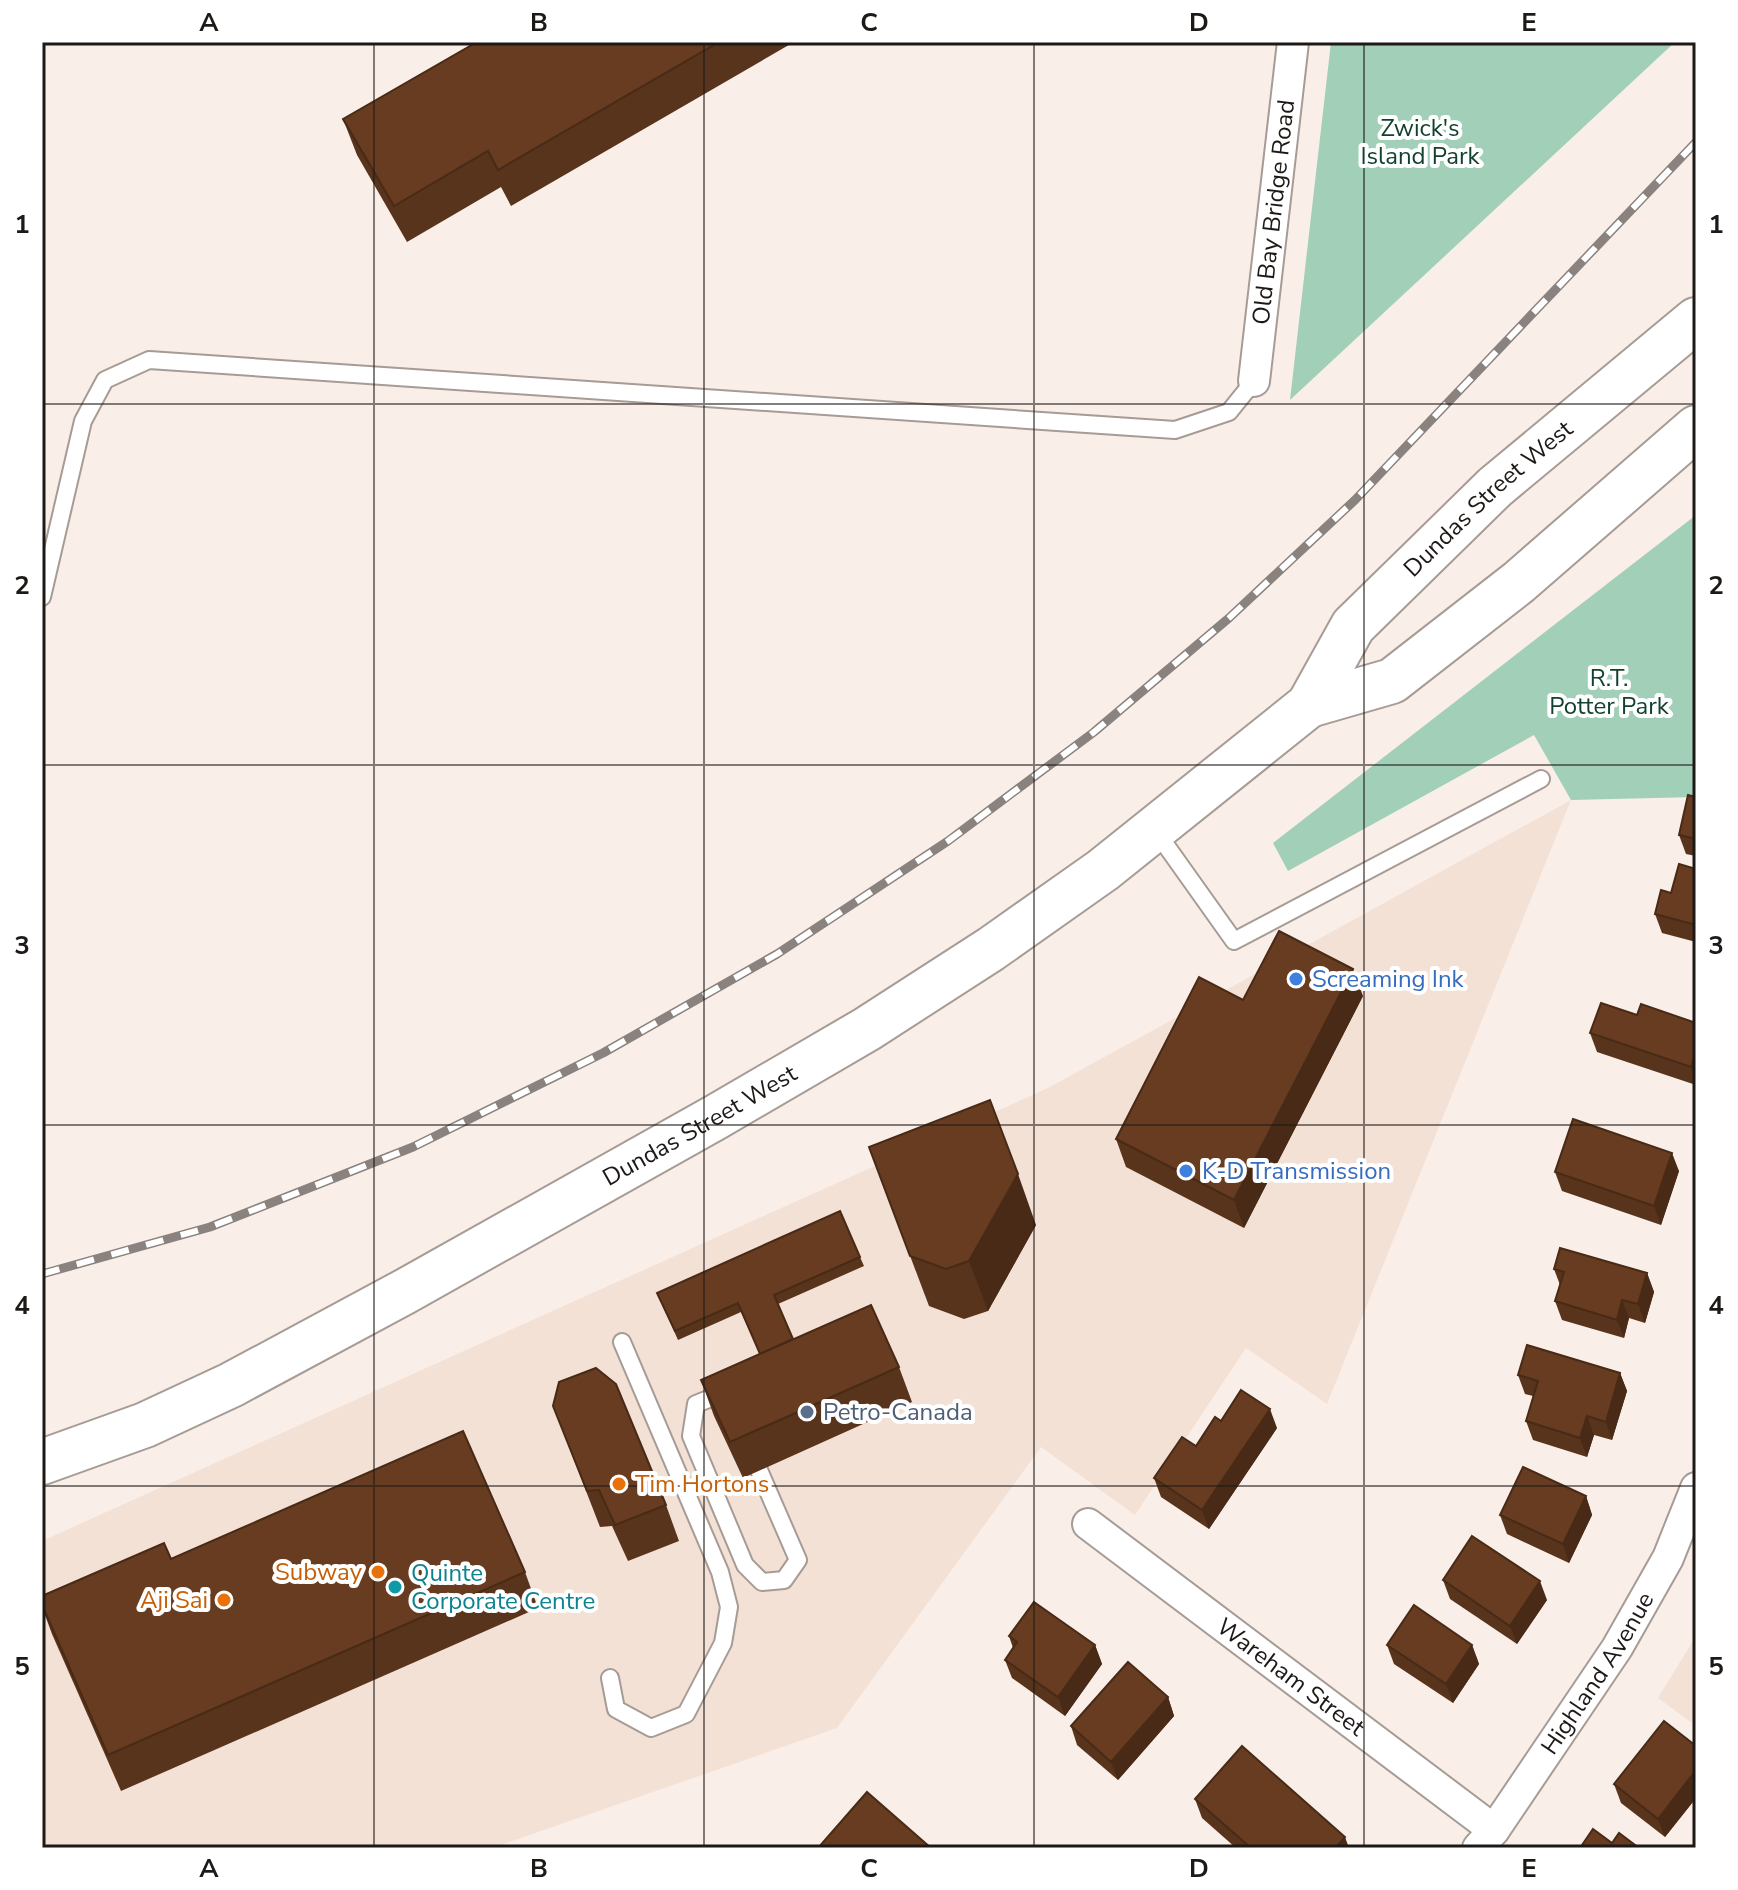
<svg xmlns="http://www.w3.org/2000/svg" width="1738" height="1890" font-family="'Nunito Sans',sans-serif">
<rect width="100%" height="100%" fill="#faeee8"/>
<g fill="#f4e1d6">
<polygon points="1571,800 1327,1404 1246,1348 1135,1515 1041,1447 837,1728 492,1848 42,1848 42,1541 1050,1087"/>
<polygon points="1696,1636 1696,1726 1658,1698"/>
</g>
<g fill="#a2cfb8">
<polygon points="1331,42 1675,42 1290,400"/>
<polygon points="1696,515 1696,797 1571,800 1534,735 1288,871 1273,843"/>
</g>
<g fill="none" stroke-linecap="round" stroke-linejoin="round">
<defs>
<g id="service">
<polyline points="42,597 83,421 105,380 149,360 1175,430 1229,412 1254,381"/>
<polyline points="1155,830 1234,941 1541,779"/>
<polygon points="716,1396 732,1408 798,1560 784,1580 762,1582 745,1565 691,1436 696,1404"/>
<polyline points="610,1678 616,1709 651,1728 686,1714 723,1643 729,1607 720,1572 622,1342"/>
</g>
<g id="minor">
<path id="s1" d="M1254,381l39,-339"/>
<path id="s2" d="M1088,1524l406,306"/>
<path id="s3" d="M1478,1848l16,-18 123,-182 51,-90 28,-70"/>
</g>
<g id="primary">
<polyline points="1309,705 1392,681 1519,582 1696,428"/>
<path id="s4" d="M42,1462l103,-37 86,-40 173,-93 312,-175 151,-88 124,-80 112,-79 206,-165 44,-79 142,-139 201,-167"/>
</g>
</defs>
<use href="#service" stroke="#a69b95" stroke-width="20"/>
<use href="#minor" stroke="#a69b95" stroke-width="34"/>
<use href="#primary" stroke="#a69b95" stroke-width="48"/>
<use href="#service" stroke="#fff" stroke-width="16"/>
<use href="#minor" stroke="#fff" stroke-width="30"/>
<use href="#primary" stroke="#fff" stroke-width="44"/>
<defs>
<polyline id="rail" points="42,1274 210,1227 413,1147 603,1053 777,954 948,841 1094,732 1229,618 1355,500 1696,142"/>
</defs>
<use href="#rail" stroke="#8a827e" stroke-width="9"/>
<use href="#rail" stroke="#fff" stroke-width="6" stroke-dasharray="18" stroke-linecap="butt"/>
</g>
<g fill="#59341c">
<polygon points="477,42 794,42 511,206 501,187 407,242 357,155 343,119"/>
<polygon points="1696,797 1696,856 1686,854 1679,835"/>
<polygon points="1696,869 1696,942 1662,933 1655,914 1671,893"/>
<polygon points="1363,996 1244,1228 1126,1167 1116,1139 1243,1000"/>
<polygon points="1696,1023 1696,1085 1597,1052 1590,1033"/>
<polygon points="869,1147 1036,1225 988,1311 964,1319 929,1306"/>
<polygon points="1679,1171 1661,1225 1562,1191 1555,1172"/>
<polygon points="860,1257 864,1266 778,1304 793,1339 899,1367 912,1402 743,1478 714,1416 701,1380 760,1354 741,1312 678,1340 657,1293"/>
<polygon points="1554,1269 1647,1273 1654,1292 1645,1323 1629,1318 1624,1338 1562,1320 1555,1301 1560,1285"/>
<polygon points="1620,1373 1627,1391 1612,1440 1594,1435 1587,1457 1533,1440 1526,1421 1533,1396 1525,1394 1518,1375"/>
<polygon points="553,1406 666,1505 679,1541 628,1561 612,1526 600,1527"/>
<polygon points="1221,1421 1277,1428 1209,1529 1161,1497 1154,1478 1196,1446"/>
<polygon points="1586,1496 1592,1515 1569,1563 1507,1534 1500,1515"/>
<polygon points="171,1559 525,1572 538,1608 121,1791 52,1634 42,1607 42,1596"/>
<polygon points="1443,1580 1547,1600 1517,1644 1450,1599"/>
<polygon points="1009,1636 1095,1645 1102,1664 1065,1716 1012,1678 1005,1660 1013,1648"/>
<polygon points="1387,1645 1472,1645 1479,1664 1453,1703 1394,1664"/>
<polygon points="1168,1697 1174,1716 1118,1780 1077,1745 1071,1726"/>
<polygon points="1696,1746 1696,1798 1665,1837 1621,1803 1614,1784"/>
<polygon points="1195,1799 1349,1848 1236,1848 1202,1818"/>
</g>
<g fill="#482a16">
<polygon points="1353,969 1363,996 1244,1228 1234,1200"/>
<polygon points="1696,1052 1696,1080 1691,1067"/>
<polygon points="1672,1153 1679,1171 1661,1225 1654,1206"/>
<polygon points="1018,1174 1036,1225 988,1311 969,1261"/>
<polygon points="1647,1273 1654,1292 1645,1323 1638,1304"/>
<polygon points="1622,1300 1629,1318 1624,1338 1617,1320"/>
<polygon points="1620,1373 1627,1391 1612,1440 1606,1422"/>
<polygon points="1270,1409 1277,1428 1209,1529 1202,1510"/>
<polygon points="1587,1416 1594,1435 1587,1457 1580,1438"/>
<polygon points="1586,1496 1592,1515 1569,1563 1563,1544"/>
<polygon points="1540,1581 1547,1600 1517,1644 1510,1626"/>
<polygon points="1095,1645 1102,1664 1065,1716 1058,1697"/>
<polygon points="1472,1645 1479,1664 1453,1703 1446,1684"/>
<polygon points="1168,1697 1174,1716 1118,1780 1111,1762"/>
<polygon points="1696,1770 1696,1798 1665,1837 1658,1819"/>
<polygon points="1345,1837 1349,1848 1335,1848"/>
</g>
<g fill="#673c20" stroke="#482a16" stroke-width="2">
<polygon points="477,42 719,42 498,170 488,151 394,206 343,119"/>
<polygon points="1688,795 1696,797 1696,839 1679,835"/>
<polygon points="1679,864 1696,869 1696,925 1655,914 1661,890 1671,893"/>
<polygon points="1279,931 1353,969 1234,1200 1116,1139 1199,977 1243,1000"/>
<polygon points="1601,1003 1637,1015 1641,1004 1696,1023 1696,1052 1691,1067 1590,1033"/>
<polygon points="990,1100 1018,1174 969,1261 946,1269 910,1256 869,1147"/>
<polygon points="1573,1119 1672,1153 1654,1206 1555,1172"/>
<polygon points="840,1211 860,1257 774,1295 793,1339 760,1354 738,1303 675,1331 657,1293"/>
<polygon points="1560,1248 1647,1273 1638,1304 1622,1300 1617,1320 1555,1301 1564,1272 1554,1269"/>
<polygon points="871,1305 899,1367 730,1442 701,1380"/>
<polygon points="1527,1345 1620,1373 1606,1422 1587,1416 1580,1438 1526,1421 1538,1381 1518,1375"/>
<polygon points="596,1368 616,1384 666,1505 615,1525 599,1490 587,1491 553,1406 559,1382"/>
<polygon points="1241,1390 1270,1409 1202,1510 1154,1478 1182,1437 1196,1446 1215,1417 1221,1421"/>
<polygon points="463,1431 525,1572 108,1755 42,1605 42,1596 164,1543 171,1559"/>
<polygon points="1523,1467 1586,1496 1563,1544 1500,1515"/>
<polygon points="1472,1536 1540,1581 1510,1626 1443,1580"/>
<polygon points="1034,1602 1095,1645 1058,1697 1005,1660 1017,1642 1009,1636"/>
<polygon points="1414,1605 1472,1645 1446,1684 1387,1645"/>
<polygon points="1128,1662 1168,1697 1111,1762 1071,1726"/>
<polygon points="1664,1721 1696,1746 1696,1770 1658,1819 1614,1784"/>
<polygon points="1242,1746 1345,1837 1335,1848 1251,1848 1195,1799"/>
<polygon points="867,1792 931,1848 818,1848"/>
<polygon points="1593,1829 1612,1843 1619,1833 1639,1848 1580,1848"/>
</g>
<path fill="none" stroke="#1d1917" stroke-width="2" stroke-opacity="0.55" d="M374,42v1806M704,42v1806M1034,42v1806M1364,42v1806M42,404h1654M42,765h1654M42,1125h1654M42,1486h1654"/>
<g fill="#3f7fe0" stroke="#fff" stroke-width="3">
<circle cx="1296" cy="979" r="8"/>
<circle cx="1186" cy="1171" r="8"/>
</g>
<circle fill="#5c6f8a" stroke="#fff" stroke-width="3" cx="807" cy="1412" r="8"/>
<g fill="#e8710a" stroke="#fff" stroke-width="3">
<circle cx="619" cy="1484" r="8"/>
<circle cx="378" cy="1572" r="8"/>
<circle cx="224" cy="1600" r="8"/>
</g>
<circle fill="#0f9aa8" stroke="#fff" stroke-width="3" cx="395" cy="1587" r="8"/>
<g text-anchor="middle" dominant-baseline="central" stroke-width="8" stroke-linejoin="round" paint-order="stroke">
<g font-size="24" fill="#12422f" stroke="#fff">
<text x="1420" y="128">Zwick's<tspan x="1420" dy="28">Island Park</tspan></text>
<text x="1609" y="678">R.T.<tspan x="1609" dy="28">Potter Park</tspan></text>
</g>
<g font-size="24" fill="#1d1917" stroke="#fff">
<text stroke="none"><textPath href="#s1" startOffset="170">Old Bay Bridge Road</textPath></text>
<text stroke="none"><textPath href="#s4" startOffset="1758">Dundas Street West</textPath></text>
<text stroke="none"><textPath href="#s4" startOffset="740">Dundas Street West</textPath></text>
<text stroke="none"><textPath href="#s3" startOffset="212">Highland Avenue</textPath></text>
<text stroke="none"><textPath href="#s2" startOffset="254">Wareham Street</textPath></text>
</g>
<g font-size="24" fill="#366cbe" stroke="#fff" text-anchor="start">
<text x="1312" y="979">Screaming Ink</text>
<text x="1202" y="1171">K-D Transmission</text>
</g>
<g font-size="24" fill="#4e5e75" stroke="#fff" text-anchor="start">
<text x="823" y="1412">Petro-Canada</text>
</g>
<g font-size="24" fill="#c56008" stroke="#fff" text-anchor="end">
<text x="635" y="1484" text-anchor="start">Tim Hortons</text>
<text x="362" y="1572">Subway</text>
<text x="208" y="1600">Aji Sai</text>
</g>
<g font-size="24" fill="#0d838f" stroke="#fff" text-anchor="start">
<text x="411" y="1573">Quinte<tspan x="411" dy="28">Corporate Centre</tspan></text>
</g>
</g>
<rect width="1738" height="1890" fill="none" stroke="#ffffff" stroke-width="88"/>
<rect x="44" y="44" width="1650" height="1802" fill="none" stroke="#1d1917" stroke-width="3"/>
<g font-size="26" text-anchor="middle" font-weight="bold" fill="#1d1917">
<text x="209" y="31">A</text>
<text x="539" y="31">B</text>
<text x="869" y="31">C</text>
<text x="1199" y="31">D</text>
<text x="1529" y="31">E</text>
<text x="22" y="233">1</text>
<text x="1716" y="233">1</text>
<text x="22" y="594">2</text>
<text x="1716" y="594">2</text>
<text x="22" y="954">3</text>
<text x="1716" y="954">3</text>
<text x="22" y="1314">4</text>
<text x="1716" y="1314">4</text>
<text x="22" y="1675">5</text>
<text x="1716" y="1675">5</text>
<text x="209" y="1877">A</text>
<text x="539" y="1877">B</text>
<text x="869" y="1877">C</text>
<text x="1199" y="1877">D</text>
<text x="1529" y="1877">E</text>
</g>
</svg>
